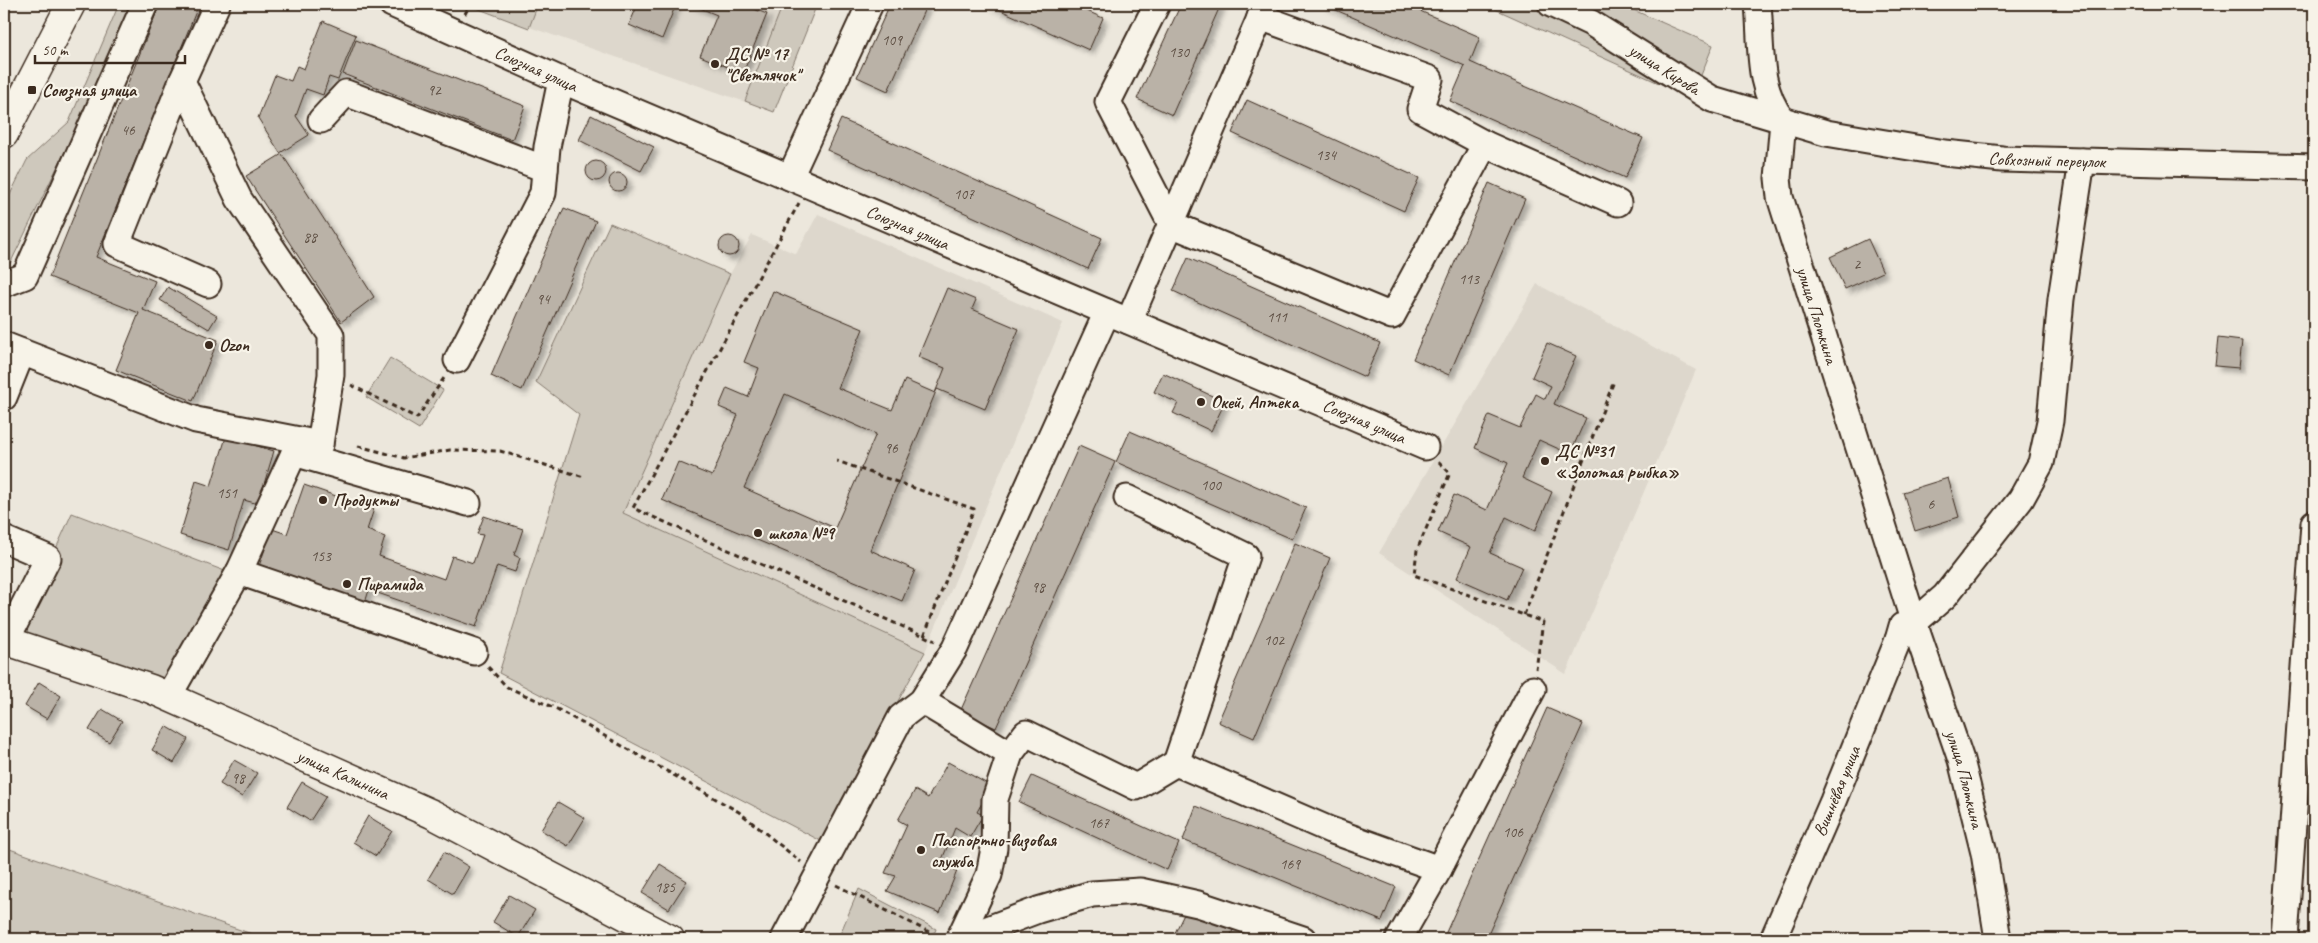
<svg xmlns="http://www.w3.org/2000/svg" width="2318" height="943" font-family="Caveat,sans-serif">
<defs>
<filter id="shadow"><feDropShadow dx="4.5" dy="4.5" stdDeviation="2.5" flood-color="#0004"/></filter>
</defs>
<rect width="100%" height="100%" fill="#ece7dc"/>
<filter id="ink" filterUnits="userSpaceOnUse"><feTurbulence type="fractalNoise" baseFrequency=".02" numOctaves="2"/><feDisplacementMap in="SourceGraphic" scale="10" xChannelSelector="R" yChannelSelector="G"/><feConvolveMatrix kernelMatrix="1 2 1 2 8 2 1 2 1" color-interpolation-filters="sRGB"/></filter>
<g filter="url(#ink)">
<g fill="#ddd7cc">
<polygon points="499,4 817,4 774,112 495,15"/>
<polygon points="818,214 1063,323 925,652 821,841 499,673 579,415 536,382 610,223 730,274 752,235 796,254"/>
<polygon points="1537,284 1696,370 1566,674 1379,553"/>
</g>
<g fill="#cec8bc" stroke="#84796d">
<polygon points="119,4 137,4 6,272 4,273 4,207 27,160 69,122"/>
<polygon points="466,4 538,4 529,28"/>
<polygon points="783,4 817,4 774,112 745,101"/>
<polygon points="1484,4 1620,4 1713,45 1692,98"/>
<polygon points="610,223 730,274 623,513 925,652 821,841 499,673 579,415 536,382"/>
<polygon points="390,358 443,390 419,429 366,397"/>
<polygon points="72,513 230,573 170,680 19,631"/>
<polygon points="4,847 266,939 4,939"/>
<polygon points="859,889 936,929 932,939 838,939"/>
</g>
<g fill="#bab2a7" stroke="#3b2a1e" fill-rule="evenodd" filter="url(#shadow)">
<polygon points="160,4 199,4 96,257 155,281 143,310 218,340 193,401 116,370 139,313 49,277"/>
<polygon points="638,4 676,4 662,39 629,25"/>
<polygon points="690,4 741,4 767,14 743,73 700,56 717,15"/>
<polygon points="890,4 927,4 888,91 857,77"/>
<polygon points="987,4 1071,4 1103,18 1089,50"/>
<polygon points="1181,4 1221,4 1172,115 1137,99"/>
<polygon points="1322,4 1404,4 1480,37 1470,62 1643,138 1625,178 1450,101 1465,66"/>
<polygon points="323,21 356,35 338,80 329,77 323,95 306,89 296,116 309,135 280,153 258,118 275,75 291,81 297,66 304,69"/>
<polygon points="356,40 525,106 512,140 343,74"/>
<polygon points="1247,100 1419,178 1404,211 1232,133"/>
<polygon points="591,115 654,147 641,171 579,140"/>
<polygon points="841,119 1102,238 1088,269 827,150"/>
<polygon points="282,154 374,297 341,322 246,176"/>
<circle cx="596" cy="171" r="10"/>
<circle cx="618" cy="182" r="9"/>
<polygon points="1489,183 1525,199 1449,375 1413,359"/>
<polygon points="564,208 596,221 522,390 491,376"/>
<circle cx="729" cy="246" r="10"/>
<polygon points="1868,239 1883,272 1845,289 1830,257"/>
<polygon points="1188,258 1380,343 1365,377 1173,291"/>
<polygon points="168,287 217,316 209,329 160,300"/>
<path d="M947,288l29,12 -4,9 47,20 -34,80 -48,-20 -67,161 45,20 -13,31 -240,-101 16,-38 34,14 26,-61 -19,-8 8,-19 21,9 11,-29 -15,-6 29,-71 90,38 -25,59 54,22 13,-30 30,13 10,-25 -27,-11zM785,394l91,40 -41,94 -91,-40z"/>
<polygon points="2218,338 2242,341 2239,368 2215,366"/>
<polygon points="1547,343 1576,356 1554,404 1586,418 1570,454 1539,440 1522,478 1552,492 1535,531 1506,517 1490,553 1522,567 1507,600 1457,578 1471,547 1438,532 1454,495 1487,510 1508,463 1475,448 1489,415 1520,428 1536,394 1545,399 1551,386 1532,377"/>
<polygon points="1163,373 1225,402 1211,431 1173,413 1178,403 1154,392"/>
<polygon points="1130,431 1306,508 1292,539 1116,462"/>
<polygon points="226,437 274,451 258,504 244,500 229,550 180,535 196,481 211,486"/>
<polygon points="1079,446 1115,462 996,728 960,712"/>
<polygon points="1948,478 1959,517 1915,531 1903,492"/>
<polygon points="304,485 374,509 367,530 385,537 379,556 444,579 452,556 473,563 483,535 477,534 484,516 523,529 514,555 520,558 515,572 497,566 476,627 369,590 365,603 259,566 272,529 287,534"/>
<polygon points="1295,543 1330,558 1254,738 1218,722"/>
<polygon points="39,682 61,696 47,719 25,706"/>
<polygon points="1547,708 1583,724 1486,939 1443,939"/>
<polygon points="102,709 122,721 109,742 89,730"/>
<polygon points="166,726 188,739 174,763 152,750"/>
<polygon points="234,760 257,773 242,797 220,784"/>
<polygon points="948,762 991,786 977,812 983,815 970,837 955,828 941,862 957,871 940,913 887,891 896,876 885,873 907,825 898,820 915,790 928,798"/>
<polygon points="1032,776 1179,843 1167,870 1019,802"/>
<polygon points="302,782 326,796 310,821 287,807"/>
<polygon points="558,802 585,818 568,846 541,830"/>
<polygon points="1196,806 1396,887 1382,921 1183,840"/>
<polygon points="368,816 392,831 376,856 353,842"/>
<polygon points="444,852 469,867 453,894 428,879"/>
<polygon points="660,864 687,881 669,909 642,893"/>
<polygon points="509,895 535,910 518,937 493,922"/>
<polygon points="1187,908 1233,930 1229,939 1172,939"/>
</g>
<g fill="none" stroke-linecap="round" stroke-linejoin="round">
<defs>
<g id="minor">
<path id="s1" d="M392,4l169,76 864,367"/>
<polyline points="1157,4 1108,102 1171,224 1392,316 1485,144 1420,109 1430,79 1260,17"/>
<path id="s2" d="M1551,4l40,19 121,76 114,34 119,20 57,6 312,8"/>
<path id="s3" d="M1758,4c4,41 -2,83 25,117l-5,57 2,19 134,426 47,137 23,93 14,86"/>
<polyline points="182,81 239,199 331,335 331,375 320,444 294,453 239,572"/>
<polyline points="321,120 346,93 545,169"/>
<polyline points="1485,144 1618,203"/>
<polyline points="790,177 870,4"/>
<polyline points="4,284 25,276 145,4"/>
<polyline points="208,284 117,244 182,81 217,4"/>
<polyline points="1129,321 1266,4"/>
<polyline points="4,345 196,420 320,444"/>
<polyline points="457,360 543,193 547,147 561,80"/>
<polyline points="4,397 22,352"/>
<polyline points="294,453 468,503"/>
<polyline points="1127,498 1246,556 1176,763"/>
<polyline points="4,539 48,558 6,641"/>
<polyline points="1898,640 1907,629 1945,596 2021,499 2041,463 2050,421 2061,299 2082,161"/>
<polyline points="168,697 239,572 474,652"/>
<polyline points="922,701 1010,754"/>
<polyline points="784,939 901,717 922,701 955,648 1107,312"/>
<polyline points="959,939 989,875 994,848 995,799 1010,754 1026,733 1136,787 1176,763 1330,830 1439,869"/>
<polyline points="977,939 985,930 1038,910 1092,894 1140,891 1198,904 1303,939"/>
<polyline points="1399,939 1439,869 1533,689"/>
<path id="s4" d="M1773,939l60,-138 65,-161 4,-14"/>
<polyline points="2285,939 2314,523"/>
</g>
<g id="major">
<polyline points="4,134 71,4"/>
<path id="s5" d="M4,640l147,49 281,125 238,125"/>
</g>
</defs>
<use href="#minor" stroke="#3b2a1e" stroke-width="29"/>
<use href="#major" stroke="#3b2a1e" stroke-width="31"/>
<g stroke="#3b2a1e" stroke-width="3" stroke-dasharray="5 4" stroke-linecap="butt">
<polyline points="465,14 470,4"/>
<polyline points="799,203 633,508 924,636 974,509 837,461"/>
<polyline points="351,385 417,418 444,378"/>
<polyline points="358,446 404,458 450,450 500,451 584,477"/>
<polyline points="1439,462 1450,473 1417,550 1414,575 1543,622 1536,669"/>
<polyline points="1524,615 1614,381"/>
<polyline points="924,636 935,641"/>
<polyline points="488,667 507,687 557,709 739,812 801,862"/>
<polyline points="836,885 937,936"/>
</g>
<use href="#minor" stroke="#f7f3e8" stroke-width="25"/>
<use href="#major" stroke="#f7f3e8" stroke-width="28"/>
</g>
</g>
<g fill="#3b2a1e" stroke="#f7f3e8" stroke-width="2">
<circle cx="715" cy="64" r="5"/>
<rect x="27" y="85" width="10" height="10" rx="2.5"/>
<circle cx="209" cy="345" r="5"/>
<circle cx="1201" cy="402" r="5"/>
<circle cx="1545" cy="461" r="5"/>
<circle cx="323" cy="500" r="5"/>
<circle cx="758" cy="533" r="5"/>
<circle cx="347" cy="584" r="5"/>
<circle cx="921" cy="850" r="5"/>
</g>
<g text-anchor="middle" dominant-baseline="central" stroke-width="4.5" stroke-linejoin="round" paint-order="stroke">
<g font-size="15" fill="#5b4c40">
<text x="892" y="40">109</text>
<text x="1179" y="52">130</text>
<text x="434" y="90">92</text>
<text x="128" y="130">46</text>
<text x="1326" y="155">134</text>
<text x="964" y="194">107</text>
<text x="310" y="237">88</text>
<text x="1857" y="264">2</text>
<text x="1469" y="279">113</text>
<text x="543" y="299">94</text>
<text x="1277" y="317">111</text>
<text x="891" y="448">96</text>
<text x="1211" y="485">100</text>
<text x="227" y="493">151</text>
<text x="1931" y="504">6</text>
<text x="321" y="556">153</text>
<text x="1038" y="587">98</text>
<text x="1274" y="640">102</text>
<text x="238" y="778">98</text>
<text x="1099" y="823">167</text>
<text x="1513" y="832">106</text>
<text x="1290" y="864">169</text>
<text x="665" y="887">185</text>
</g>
<g font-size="18" font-weight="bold" fill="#3b2a1e" stroke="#f7f3e8" text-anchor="start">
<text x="725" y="54">ДС № 17<tspan x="725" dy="21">"Светлячок"</tspan></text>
<text x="42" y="90">Союзная улица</text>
<text x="219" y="345">Ozon</text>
<text x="1211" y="402">Окей, Аптека</text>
<text x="1555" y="451">ДС №31<tspan x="1555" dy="21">«Золотая рыбка»</tspan></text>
<text x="333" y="500">Продукты</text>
<text x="768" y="533">школа №9</text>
<text x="357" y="584">Пирамида</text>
<text x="931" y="840">Паспортно-визовая<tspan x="931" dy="21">служба</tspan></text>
</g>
<g font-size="18" fill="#3b2a1e" stroke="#f7f3e8">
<text stroke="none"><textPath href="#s1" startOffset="158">Союзная улица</textPath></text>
<text stroke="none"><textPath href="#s2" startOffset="131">улица Кирова</textPath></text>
<text stroke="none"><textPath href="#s2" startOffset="529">Совхозный переулок</textPath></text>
<text stroke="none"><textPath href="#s1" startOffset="562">Союзная улица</textPath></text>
<text stroke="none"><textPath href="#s3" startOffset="322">улица Плоткина</textPath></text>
<text stroke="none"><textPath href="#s1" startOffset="1058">Союзная улица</textPath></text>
<text stroke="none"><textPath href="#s5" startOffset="365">улица Калинина</textPath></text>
<text stroke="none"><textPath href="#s3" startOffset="809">улица Плоткина</textPath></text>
<text stroke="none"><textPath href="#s4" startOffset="161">Вишнёвая улица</textPath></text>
</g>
</g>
<rect width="2318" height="943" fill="none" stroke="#f7f3e8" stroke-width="20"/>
<rect x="10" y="10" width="2298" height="923" fill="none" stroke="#3b2a1e" stroke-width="2" filter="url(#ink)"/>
<path d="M35 55v8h150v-8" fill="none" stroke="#3b2a1e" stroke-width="2.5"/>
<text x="42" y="55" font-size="15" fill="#3b2a1e" stroke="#f7f3e8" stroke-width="4" paint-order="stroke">50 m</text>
</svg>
